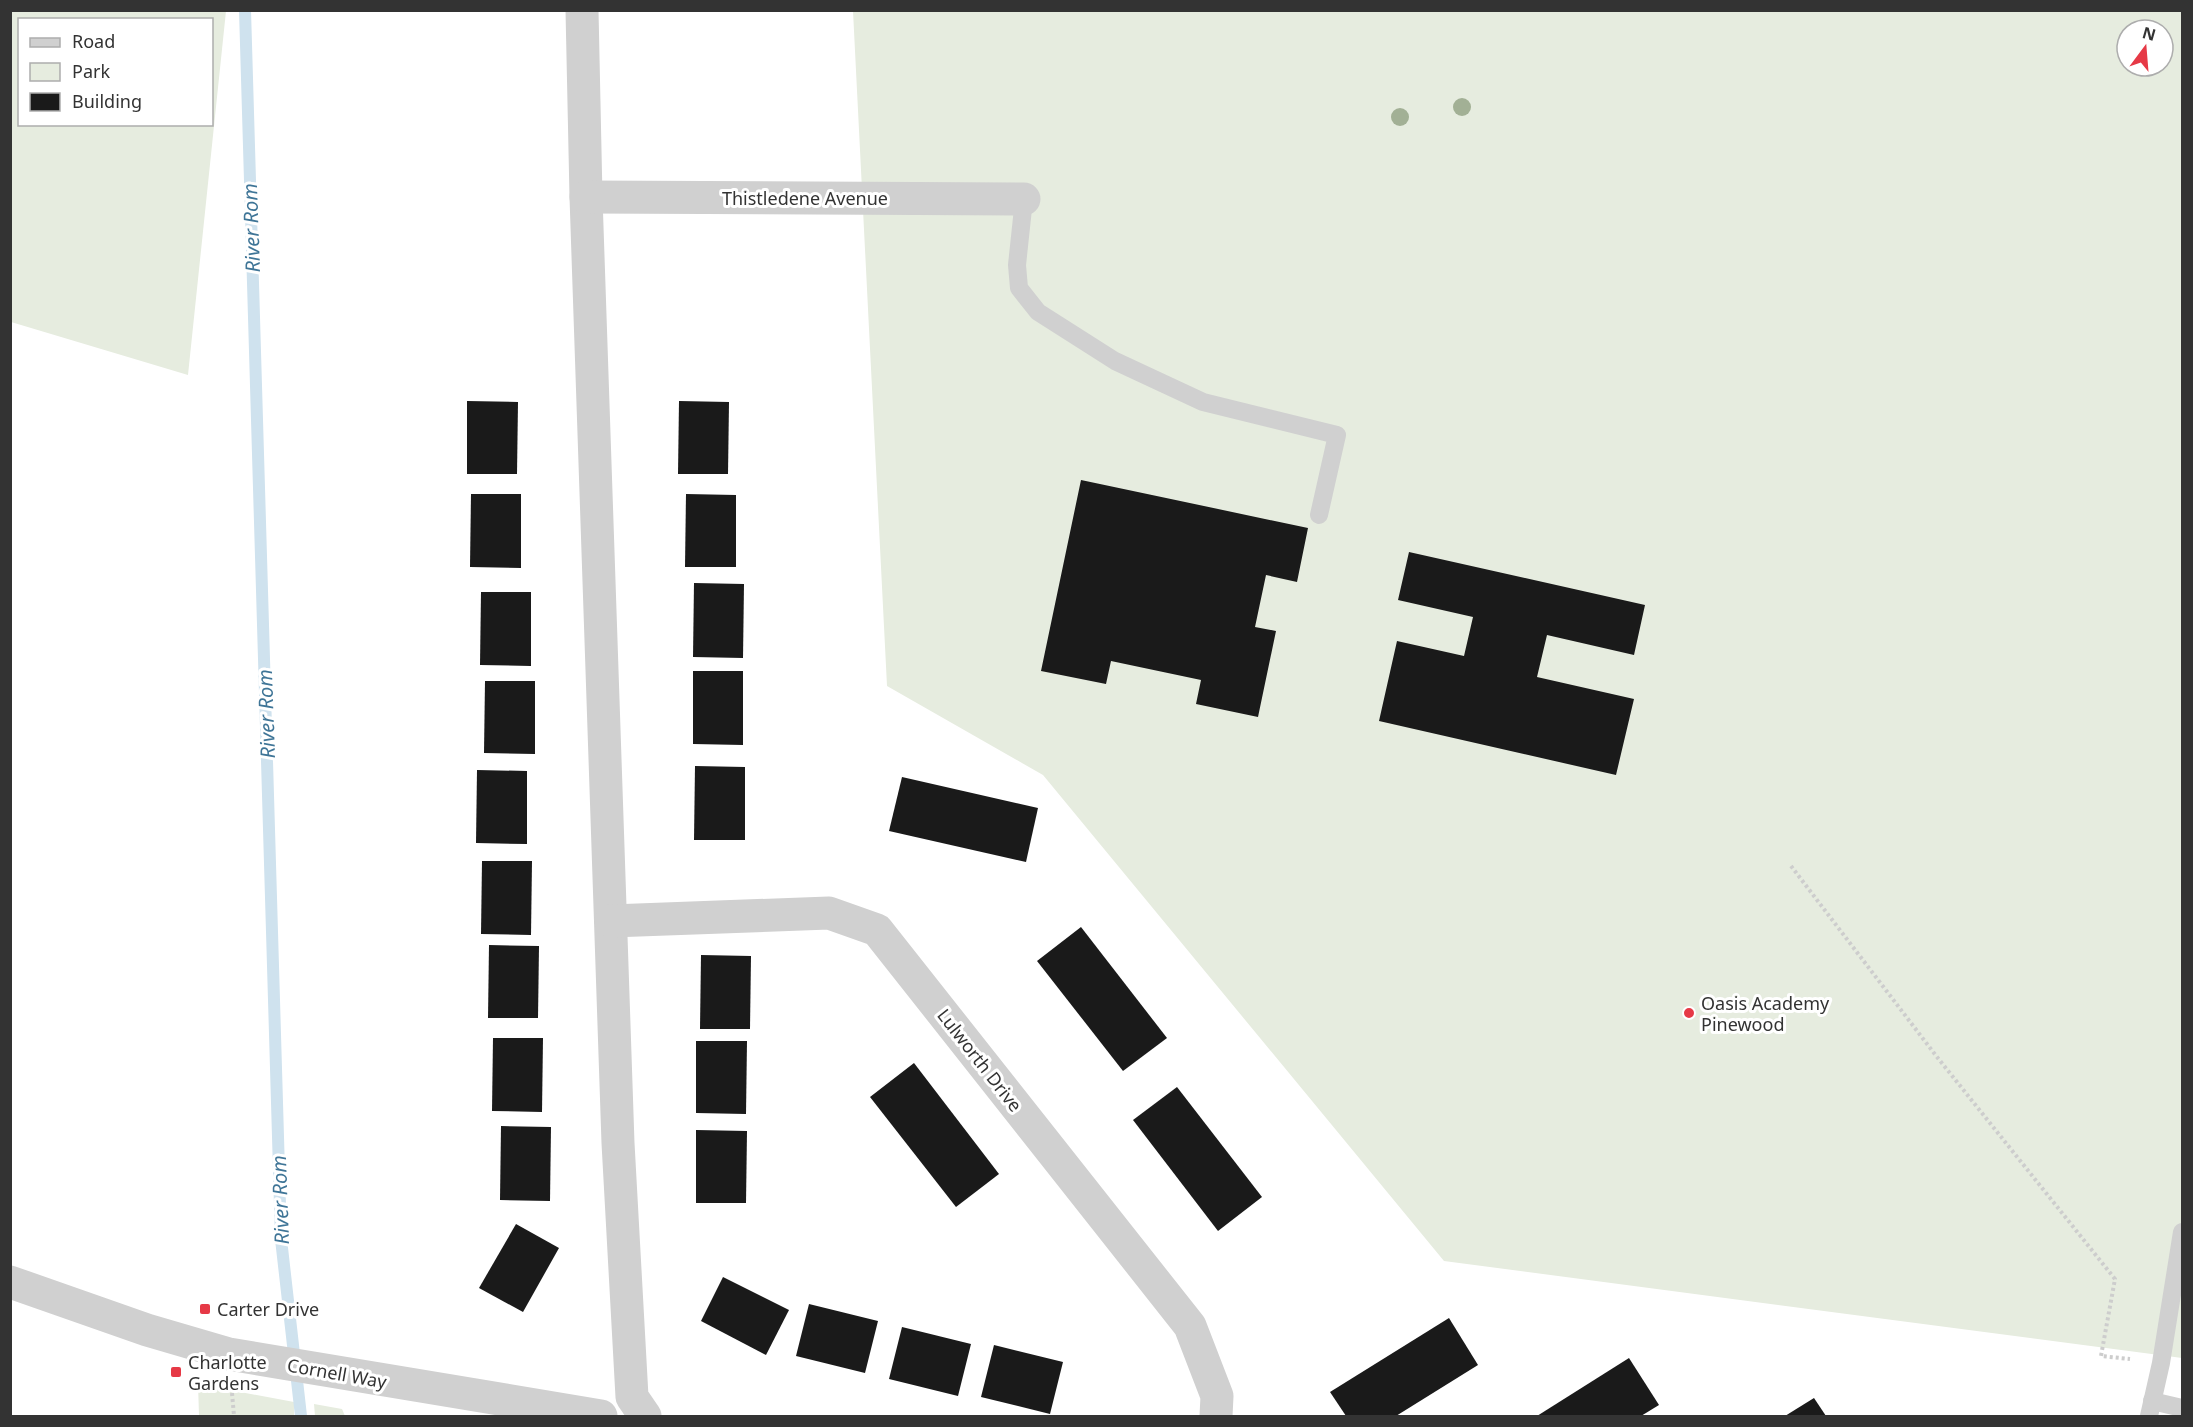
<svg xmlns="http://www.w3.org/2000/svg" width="2193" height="1427" font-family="'Noto Sans',sans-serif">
<rect width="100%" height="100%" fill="#fff"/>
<g fill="#e6ecdf" fill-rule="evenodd">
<path d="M10,11h216l-38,364 -177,-53zM20,20h192v104h-192z"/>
<path d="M853,11h1329v1347l-738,-97 -401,-486 -156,-89zM2127,30h36v36h-36z"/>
<polygon points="198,1384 294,1402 294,1416 199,1416"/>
<polygon points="314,1404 342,1409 345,1416 315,1416"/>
</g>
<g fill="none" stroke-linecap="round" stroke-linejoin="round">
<polyline stroke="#cfe2ee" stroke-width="12" points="245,10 281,1239 301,1416"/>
</g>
<g fill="#1a1a1a">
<polygon points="467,401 518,402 517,474 467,474"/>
<polygon points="679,401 729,402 728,474 678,474"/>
<polygon points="1081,480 1308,528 1297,582 1266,575 1255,627 1276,631 1258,717 1196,704 1201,680 1111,661 1106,684 1041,671"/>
<polygon points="471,494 521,494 521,568 470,567"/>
<polygon points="686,494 736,495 736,567 685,567"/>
<polygon points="1409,552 1645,605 1634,655 1547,635 1537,677 1634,699 1616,775 1379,721 1397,641 1464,656 1473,617 1398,600"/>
<polygon points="694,583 744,584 743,658 693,657"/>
<polygon points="481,592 531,592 531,666 480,665"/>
<polygon points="693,671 743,671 743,745 693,744"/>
<polygon points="485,681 535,681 535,754 484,753"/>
<polygon points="695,766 745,767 745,840 694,840"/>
<polygon points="477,770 527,771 527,844 476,843"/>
<polygon points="902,777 1038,808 1026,862 889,831"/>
<polygon points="482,861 532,861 531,935 481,934"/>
<polygon points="1081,927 1167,1038 1123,1071 1037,961"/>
<polygon points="489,945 539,946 538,1018 488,1018"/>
<polygon points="701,955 751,956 750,1029 700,1029"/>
<polygon points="493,1038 543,1038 542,1112 492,1111"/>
<polygon points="696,1041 747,1041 746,1114 696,1113"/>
<polygon points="914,1063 999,1174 956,1207 870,1097"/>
<polygon points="1177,1087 1262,1197 1218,1231 1133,1120"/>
<polygon points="501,1126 551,1127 550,1201 500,1200"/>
<polygon points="696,1130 747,1131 746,1203 696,1203"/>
<polygon points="516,1224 559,1248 523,1312 479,1288"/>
<polygon points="723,1277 789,1310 766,1355 701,1321"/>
<polygon points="809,1304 878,1321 865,1373 796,1356"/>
<polygon points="1449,1318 1478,1365 1396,1416 1346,1416 1330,1392"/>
<polygon points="902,1327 971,1344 958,1396 889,1379"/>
<polygon points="994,1345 1063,1362 1050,1414 981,1397"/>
<polygon points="1629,1358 1659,1405 1641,1416 1537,1416"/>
<polygon points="1814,1398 1826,1416 1785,1416"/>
</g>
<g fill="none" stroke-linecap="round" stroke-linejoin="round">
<g stroke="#cdcdcd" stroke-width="4" stroke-dasharray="3 3" stroke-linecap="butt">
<polyline points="1791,866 1937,1057 2115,1279 2101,1356 2130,1359"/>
<polyline points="232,1393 234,1416"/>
</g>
<g stroke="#d0d0d0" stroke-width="18">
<polyline points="1024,199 1017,265 1019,288 1038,312 1115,361 1203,402 1337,435 1319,515"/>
<polyline points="2152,1401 2182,1408"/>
<polyline points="2149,1416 2161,1363 2182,1232"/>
</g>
<g stroke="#d0d0d0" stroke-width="33">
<polyline points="582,10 586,197 618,1143 632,1397 645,1416"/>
<polyline points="586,197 1024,199"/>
<polyline points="611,921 829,913 877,930 1190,1326 1217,1396 1216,1416"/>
<polyline points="10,1282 147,1330 229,1354 601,1416"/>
</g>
</g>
<g fill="#a2b095">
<circle cx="1462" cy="107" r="9"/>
<circle cx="1400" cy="117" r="9"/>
</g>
<g fill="#e63946" stroke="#fff" stroke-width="2">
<circle cx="1689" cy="1013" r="6"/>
<rect x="199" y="1303" width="12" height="12" rx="3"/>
<rect x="170" y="1366" width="12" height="12" rx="3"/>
</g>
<g text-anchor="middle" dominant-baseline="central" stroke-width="6" stroke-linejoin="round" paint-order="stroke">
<g font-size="18" fill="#333" stroke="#fff">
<text x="805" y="198">Thistledene Avenue</text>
<text transform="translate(980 1060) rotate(52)">Lulworth Drive</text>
<text transform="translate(337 1373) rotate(10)">Cornell Way</text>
</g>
<g font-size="18" fill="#333" stroke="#fff" text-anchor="start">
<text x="1701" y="1003">Oasis Academy<tspan x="1701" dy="21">Pinewood</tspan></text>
<text x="217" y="1309">Carter Drive</text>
<text x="188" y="1362">Charlotte<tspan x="188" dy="21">Gardens</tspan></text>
</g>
<g font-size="20" font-style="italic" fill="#3f7597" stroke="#fff">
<text transform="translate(251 228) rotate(-92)">River Rom</text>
<text transform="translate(266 714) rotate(-92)">River Rom</text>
<text transform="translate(280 1200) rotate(-92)">River Rom</text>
</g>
</g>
<rect width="2193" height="1427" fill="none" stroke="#333333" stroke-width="24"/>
<rect x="18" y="18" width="195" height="108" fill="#ffffff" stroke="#adadad" stroke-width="1.5"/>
<rect x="30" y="38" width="30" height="9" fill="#d0d0d0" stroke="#adadad" stroke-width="1.5"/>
<text x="72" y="48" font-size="18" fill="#333333">Road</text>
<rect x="30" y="63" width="30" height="18" fill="#e6ecdf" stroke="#adadad" stroke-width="1.5"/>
<text x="72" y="78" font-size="18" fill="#333333">Park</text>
<rect x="30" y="93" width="30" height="18" fill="#1a1a1a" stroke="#adadad" stroke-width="1.5"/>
<text x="72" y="108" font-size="18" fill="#333333">Building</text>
<g transform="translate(2145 48) rotate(16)"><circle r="28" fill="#ffffff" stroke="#adadad" stroke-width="1.5"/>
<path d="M0-4.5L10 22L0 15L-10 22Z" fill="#e63946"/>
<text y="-9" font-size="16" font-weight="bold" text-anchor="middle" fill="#333333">N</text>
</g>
</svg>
